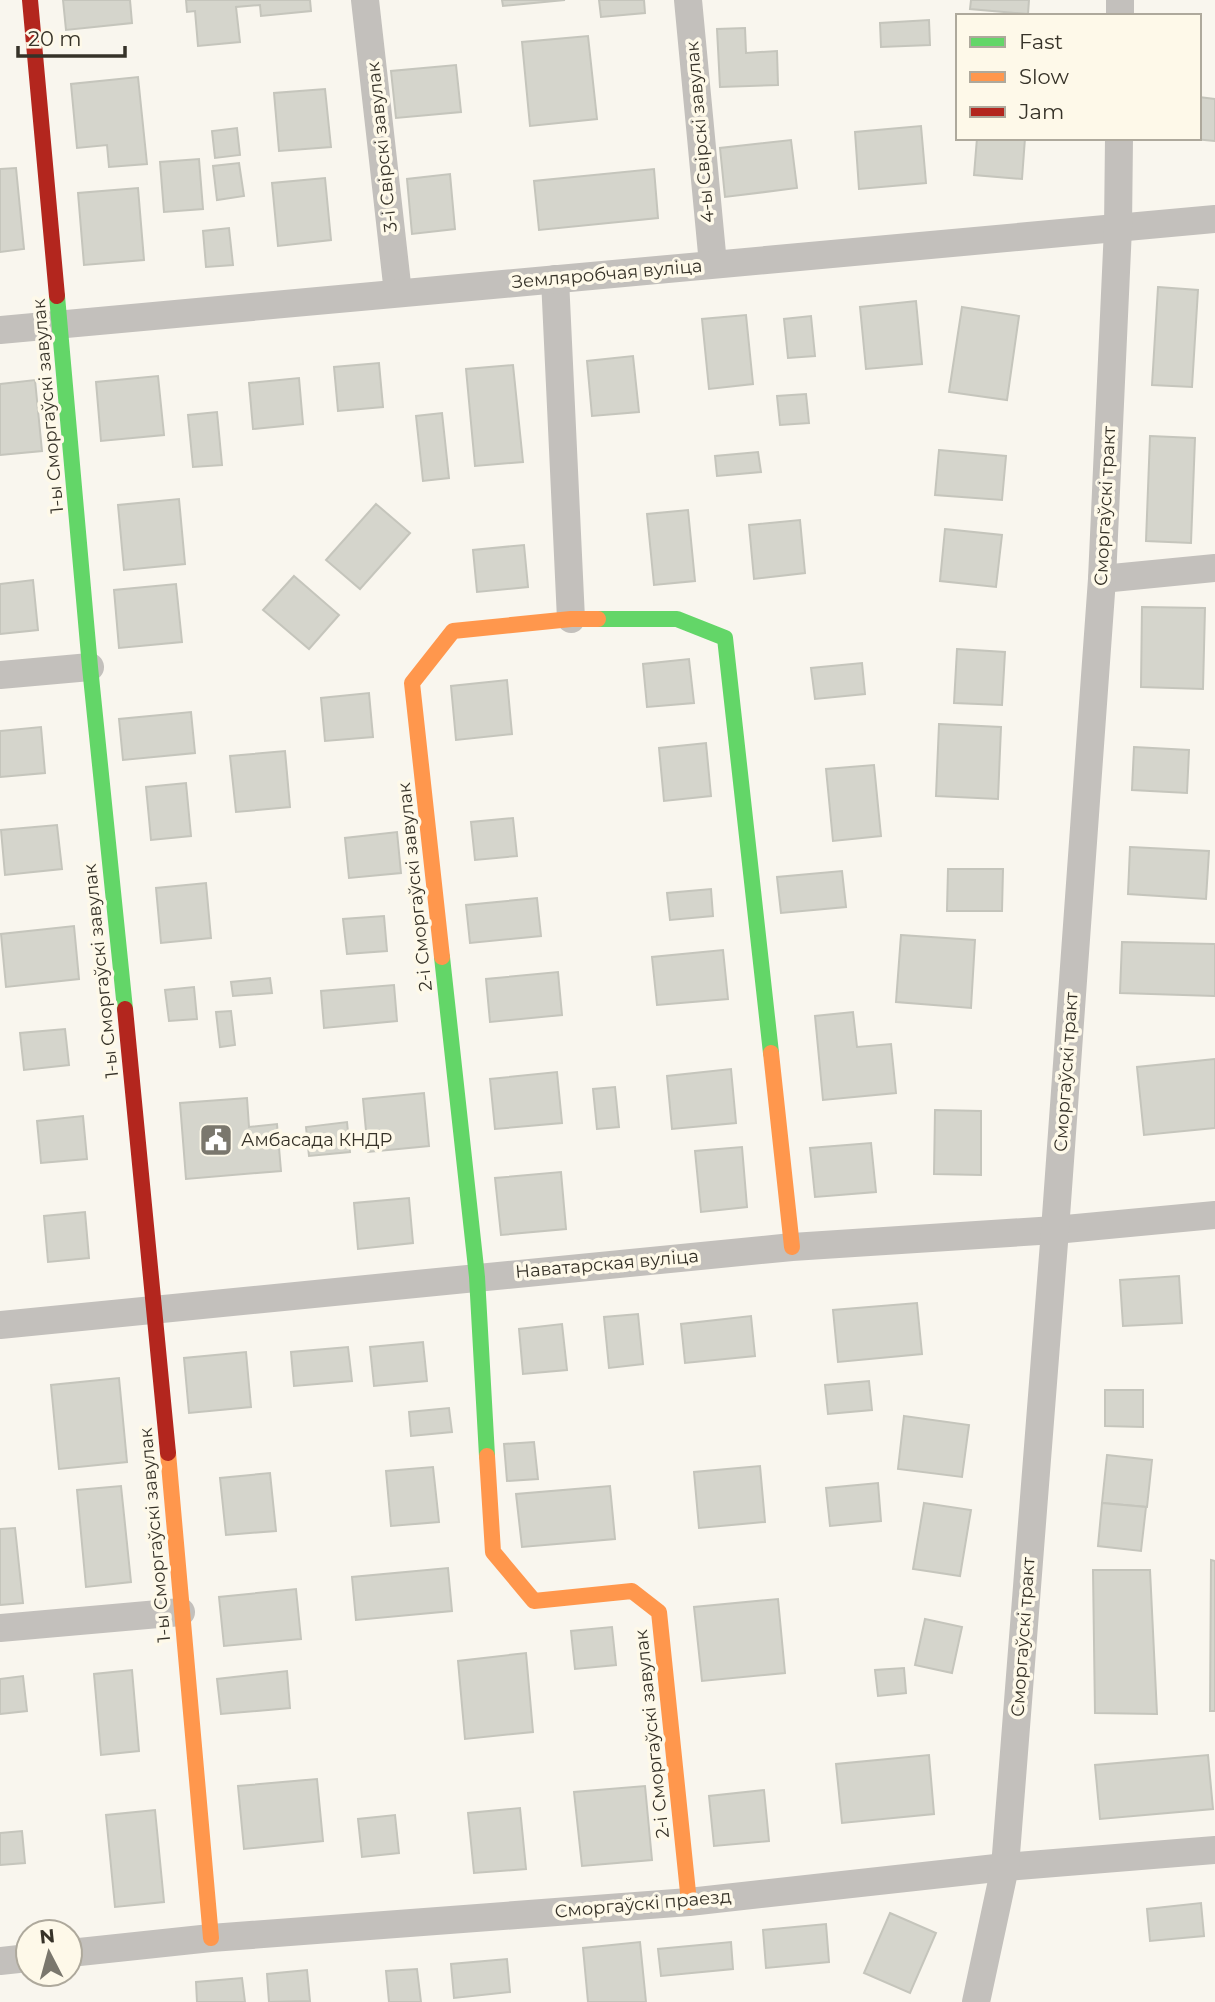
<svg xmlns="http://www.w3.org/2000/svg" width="1215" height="2002" font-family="Montserrat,sans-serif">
<rect width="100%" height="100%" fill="#f9f6ee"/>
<g fill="#d5d5cc" stroke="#c5c5bc" stroke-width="2">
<polygon points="63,0 130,0 132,23 66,30"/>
<polygon points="186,0 310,0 311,11 261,16 260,5 236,7 240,42 198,46 195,11 187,12"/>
<polygon points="502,0 565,0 503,6"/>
<polygon points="599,0 644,0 645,13 601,17"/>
<polygon points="971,0 1029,0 1028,14 970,9"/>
<polygon points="929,20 930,45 881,47 880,23"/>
<polygon points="745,28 746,53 777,51 778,85 720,87 717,29"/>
<polygon points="588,36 597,119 530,126 522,42"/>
<polygon points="456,65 461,112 396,118 391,71"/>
<polygon points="138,77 147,164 109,167 107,145 77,148 71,84"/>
<polygon points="325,89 331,147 279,151 274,93"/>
<polygon points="1199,97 1215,99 1215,141 1183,138 1199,138"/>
<polygon points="921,126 926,183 859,189 855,132"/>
<polygon points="237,128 240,155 215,158 212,131"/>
<polygon points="977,138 1025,138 1022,179 974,175"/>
<polygon points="791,140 797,188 725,197 720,148"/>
<polygon points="199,159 203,209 164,212 160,162"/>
<polygon points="239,163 244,196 217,200 213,166"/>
<polygon points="16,168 24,249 0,252 0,169"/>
<polygon points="654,169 658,218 539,230 534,181"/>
<polygon points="450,174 455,229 412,234 407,179"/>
<polygon points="325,178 331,240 278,246 272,183"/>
<polygon points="138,188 144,260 84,265 78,193"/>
<polygon points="229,228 233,265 206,267 203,231"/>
<polygon points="1158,287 1198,290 1192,387 1152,385"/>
<polygon points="916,301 922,364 866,369 860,307"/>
<polygon points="962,307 1019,316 1007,400 949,392"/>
<polygon points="746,315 753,384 709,389 702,319"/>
<polygon points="811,316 815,356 788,358 784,319"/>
<polygon points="633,356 639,412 592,416 587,361"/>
<polygon points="379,363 383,407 338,411 334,367"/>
<polygon points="513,365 523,462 475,466 466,369"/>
<polygon points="158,376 164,435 101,441 96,382"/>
<polygon points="299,378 303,424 253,429 249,383"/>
<polygon points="35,380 42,451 0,455 0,384"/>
<polygon points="806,394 809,423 780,425 777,396"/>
<polygon points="217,412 222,465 193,467 188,415"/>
<polygon points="442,413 449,478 423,481 416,416"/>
<polygon points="1150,436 1195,438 1191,543 1146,541"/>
<polygon points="939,450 1006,456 1002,500 935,495"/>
<polygon points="758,452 761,472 717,476 715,456"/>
<polygon points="179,499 185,564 124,570 118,505"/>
<polygon points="376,504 410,533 360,589 326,560"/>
<polygon points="688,510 695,581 654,585 647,514"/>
<polygon points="800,520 805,573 754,579 749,525"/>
<polygon points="945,529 1002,535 996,587 940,581"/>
<polygon points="524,545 528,587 477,592 473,550"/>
<polygon points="294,576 339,615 309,649 263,610"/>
<polygon points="33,580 38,630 0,634 0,584"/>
<polygon points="176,584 182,642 119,648 114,590"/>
<polygon points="1142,607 1205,608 1203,689 1141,687"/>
<polygon points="957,649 1005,652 1002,705 954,703"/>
<polygon points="689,659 694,703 647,707 643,664"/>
<polygon points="862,663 865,694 815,699 811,668"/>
<polygon points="507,680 512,734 456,740 451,686"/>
<polygon points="369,693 373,737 325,741 321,698"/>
<polygon points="191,712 195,753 123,760 119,719"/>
<polygon points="939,724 1001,727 998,799 936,796"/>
<polygon points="41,727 45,773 0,777 0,731"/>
<polygon points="706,743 711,796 664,801 659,748"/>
<polygon points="1134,747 1189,750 1187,793 1132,790"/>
<polygon points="285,751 290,807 236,812 230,756"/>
<polygon points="874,765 881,836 833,841 826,769"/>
<polygon points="186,783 191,836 151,840 146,787"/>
<polygon points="513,818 517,856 475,860 471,822"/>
<polygon points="57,825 62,869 5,875 1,830"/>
<polygon points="397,832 401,873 349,878 345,838"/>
<polygon points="1130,847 1209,851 1206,899 1128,894"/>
<polygon points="948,869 1003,869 1002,911 947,911"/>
<polygon points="842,871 846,907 781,913 777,877"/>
<polygon points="206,883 211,938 161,943 156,888"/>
<polygon points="711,889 713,916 670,920 667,893"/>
<polygon points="537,898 541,936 470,943 466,905"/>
<polygon points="384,916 387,951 347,954 343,919"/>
<polygon points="74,926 79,979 6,987 1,934"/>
<polygon points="901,935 975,940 971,1008 896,1002"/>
<polygon points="1122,942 1215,944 1215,996 1120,993"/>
<polygon points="723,950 728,999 657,1005 652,957"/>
<polygon points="558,972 562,1015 490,1022 486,979"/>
<polygon points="270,978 272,993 233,996 231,982"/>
<polygon points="394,985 397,1021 324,1028 321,991"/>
<polygon points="194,987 197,1019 169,1021 165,990"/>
<polygon points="231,1011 235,1045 220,1047 216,1012"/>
<polygon points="853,1012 857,1047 891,1044 896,1093 823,1100 815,1016"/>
<polygon points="65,1029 69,1065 24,1070 20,1033"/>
<polygon points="1215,1059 1215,1128 1144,1135 1137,1067"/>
<polygon points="731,1069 736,1123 672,1129 667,1076"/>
<polygon points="557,1072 562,1123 495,1129 490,1079"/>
<polygon points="615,1087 619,1127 597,1129 593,1089"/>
<polygon points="424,1093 429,1146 368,1152 363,1099"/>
<polygon points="247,1098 249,1127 277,1124 281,1171 186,1179 180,1103"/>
<polygon points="935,1110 981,1111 981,1175 934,1174"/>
<polygon points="83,1116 87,1159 41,1163 37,1121"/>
<polygon points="347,1122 350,1152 309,1156 306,1127"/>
<polygon points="871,1143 876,1192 815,1197 810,1148"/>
<polygon points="742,1147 747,1207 701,1212 695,1151"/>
<polygon points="561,1172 566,1229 501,1235 495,1178"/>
<polygon points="409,1198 413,1243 358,1249 354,1203"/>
<polygon points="85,1212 89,1258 48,1262 44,1216"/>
<polygon points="1179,1276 1182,1323 1123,1326 1120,1280"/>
<polygon points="917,1303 922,1354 838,1362 833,1310"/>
<polygon points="638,1314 643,1364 609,1368 604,1317"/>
<polygon points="751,1316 755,1356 685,1363 681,1324"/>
<polygon points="562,1324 567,1370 523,1374 519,1329"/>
<polygon points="423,1342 427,1381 374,1386 370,1347"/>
<polygon points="348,1347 352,1381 294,1386 291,1352"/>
<polygon points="246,1352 251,1407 189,1413 184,1358"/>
<polygon points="119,1378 127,1462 59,1469 51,1385"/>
<polygon points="869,1381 872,1410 828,1414 825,1385"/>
<polygon points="1105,1390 1143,1390 1143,1427 1105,1426"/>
<polygon points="449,1408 452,1432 411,1436 409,1412"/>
<polygon points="904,1416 969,1425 962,1477 898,1469"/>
<polygon points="534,1442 538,1479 507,1481 504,1444"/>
<polygon points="1107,1455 1152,1460 1147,1507 1102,1503"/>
<polygon points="760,1466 765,1522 699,1528 694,1472"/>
<polygon points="433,1467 439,1522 391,1526 386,1471"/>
<polygon points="270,1473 276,1531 226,1535 220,1478"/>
<polygon points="878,1483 881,1521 830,1526 826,1488"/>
<polygon points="121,1486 131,1582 86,1587 77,1490"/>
<polygon points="610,1486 615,1539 522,1547 516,1494"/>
<polygon points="924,1503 971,1510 960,1576 913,1569"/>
<polygon points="1102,1503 1146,1507 1141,1551 1098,1546"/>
<polygon points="15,1528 23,1603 0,1605 0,1529"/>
<polygon points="1211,1560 1215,1561 1215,1711 1210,1711"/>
<polygon points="448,1568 452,1611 356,1620 352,1577"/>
<polygon points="1093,1570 1150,1570 1157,1714 1095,1713"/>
<polygon points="296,1589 301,1639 224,1646 219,1597"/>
<polygon points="778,1599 785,1673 702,1681 694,1607"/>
<polygon points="925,1619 962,1627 952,1673 915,1665"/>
<polygon points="612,1627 616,1665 575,1669 571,1631"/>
<polygon points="526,1653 533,1732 465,1739 458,1661"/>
<polygon points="904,1668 906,1693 878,1696 875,1670"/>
<polygon points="132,1670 139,1751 101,1755 94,1674"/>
<polygon points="287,1671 290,1708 221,1714 217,1679"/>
<polygon points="23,1676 27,1711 0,1714 0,1679"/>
<polygon points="929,1755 934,1814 842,1823 836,1764"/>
<polygon points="1208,1755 1213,1809 1100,1819 1095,1765"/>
<polygon points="317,1779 323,1841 244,1849 238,1786"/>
<polygon points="645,1786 652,1860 582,1866 574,1792"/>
<polygon points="764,1790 769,1841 714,1846 709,1796"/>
<polygon points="520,1808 526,1869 474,1873 468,1813"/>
<polygon points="155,1810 164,1902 115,1907 106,1815"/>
<polygon points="395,1815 399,1853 362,1857 358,1819"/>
<polygon points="22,1831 25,1863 0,1865 0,1833"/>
<polygon points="1201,1903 1204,1936 1150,1941 1147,1909"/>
<polygon points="890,1913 936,1933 910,1993 864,1973"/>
<polygon points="826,1924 829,1962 766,1968 763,1930"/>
<polygon points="640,1942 646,2002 588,2002 583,1948"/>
<polygon points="731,1942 733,1969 661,1976 658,1949"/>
<polygon points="507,1959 510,1992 454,1998 451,1964"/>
<polygon points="417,1969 421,2002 389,2002 386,1971"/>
<polygon points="307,1970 310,2001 269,2002 267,1974"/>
<polygon points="242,1978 245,2002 197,2002 196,1982"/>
</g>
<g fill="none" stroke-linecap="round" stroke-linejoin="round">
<g stroke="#c3c0bc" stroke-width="28">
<polyline points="365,0 398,293"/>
<polyline points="688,0 713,264"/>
<polyline points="1120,16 1120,0"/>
<polyline points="555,279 571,619"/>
<polyline points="0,330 1215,219"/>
<polyline points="1102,579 1215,568"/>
<polyline points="0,675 90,667"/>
<polyline points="0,1325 792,1247 1055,1230 1215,1215"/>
<polyline points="0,1628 181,1612"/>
<polyline points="70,1953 211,1938 689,1902 1005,1867 1215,1850"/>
<polyline points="0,1961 28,1958"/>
<polyline points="976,2002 1005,1867 1055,1230 1102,579 1118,228 1119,138"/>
</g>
<g stroke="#63d668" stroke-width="16">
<polyline points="57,296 90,667 125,1009"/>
<polyline points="598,619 677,619 725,638 771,1053"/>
<polyline points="442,957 477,1277 487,1456"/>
</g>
<g stroke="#ff974d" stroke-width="16">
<polyline points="442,957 412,683 453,631 571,619 598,619"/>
<polyline points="771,1053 792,1247"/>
<polyline points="168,1453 211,1938"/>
<polyline points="487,1456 493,1552 534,1601 632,1591 659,1612 689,1902"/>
</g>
<g stroke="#b3261e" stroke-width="16">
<polyline points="30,0 57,296"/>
<polyline points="125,1009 168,1453"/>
</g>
</g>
<defs>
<symbol id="civic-square" viewBox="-11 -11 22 22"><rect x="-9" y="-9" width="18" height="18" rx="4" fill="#7a776d" stroke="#fef9e9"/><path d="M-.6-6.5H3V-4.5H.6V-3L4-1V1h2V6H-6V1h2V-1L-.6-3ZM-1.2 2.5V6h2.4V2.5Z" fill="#fff"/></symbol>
</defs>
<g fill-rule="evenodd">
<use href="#civic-square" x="197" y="1121" width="38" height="38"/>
</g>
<g text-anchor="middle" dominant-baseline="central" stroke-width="7" stroke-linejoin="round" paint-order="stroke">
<g font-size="18" fill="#363228" stroke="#fef9e9">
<text transform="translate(700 132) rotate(-95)">4-ы Свірскі завулак</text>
<text transform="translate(382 147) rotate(-96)">3-і Свірскі завулак</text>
<text transform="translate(607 274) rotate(-5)">Земляробчая вуліца</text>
<text transform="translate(48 406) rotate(-95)">1-ы Сморгаўскі завулак</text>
<text transform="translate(1105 506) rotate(-87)">Сморгаўскі тракт</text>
<text transform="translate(415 887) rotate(-96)">2-і Сморгаўскі завулак</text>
<text transform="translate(101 971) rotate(-96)">1-ы Сморгаўскі завулак</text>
<text transform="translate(1066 1072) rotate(-86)">Сморгаўскі тракт</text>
<text transform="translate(607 1264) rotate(-5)">Наватарская вуліца</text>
<text transform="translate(155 1535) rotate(-95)">1-ы Сморгаўскі завулак</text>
<text transform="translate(1023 1637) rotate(-86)">Сморгаўскі тракт</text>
<text transform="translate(652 1734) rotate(-96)">2-і Сморгаўскі завулак</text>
<text transform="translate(643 1904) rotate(-5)">Сморгаўскі праезд</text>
</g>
<g font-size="18" fill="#363228" stroke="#fef9e9" text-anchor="start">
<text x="241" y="1140">Амбасада КНДР</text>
</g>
</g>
<rect x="956" y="14" width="245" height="126" fill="#fef9e9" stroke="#aea99c" stroke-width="2"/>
<rect x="970" y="37" width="35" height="10" fill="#63d668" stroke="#aea99c" stroke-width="2"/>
<text x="1019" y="49" font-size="21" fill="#363228">Fast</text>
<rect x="970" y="72" width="35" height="10" fill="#ff974d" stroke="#aea99c" stroke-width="2"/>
<text x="1019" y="84" font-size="21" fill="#363228">Slow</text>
<rect x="970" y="107" width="35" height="10" fill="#b3261e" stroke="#aea99c" stroke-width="2"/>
<text x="1019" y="119" font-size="21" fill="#363228">Jam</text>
<g transform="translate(49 1953) rotate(354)"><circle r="33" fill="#fef9e9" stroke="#aea99c" stroke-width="2"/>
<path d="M0-5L12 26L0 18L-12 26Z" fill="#7a776d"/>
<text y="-10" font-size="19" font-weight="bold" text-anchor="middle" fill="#363228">N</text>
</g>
<path d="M18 46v10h107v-10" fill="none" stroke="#363228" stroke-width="3.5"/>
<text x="28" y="46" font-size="21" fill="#363228" stroke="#fef9e9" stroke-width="5" paint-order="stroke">20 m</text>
</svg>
